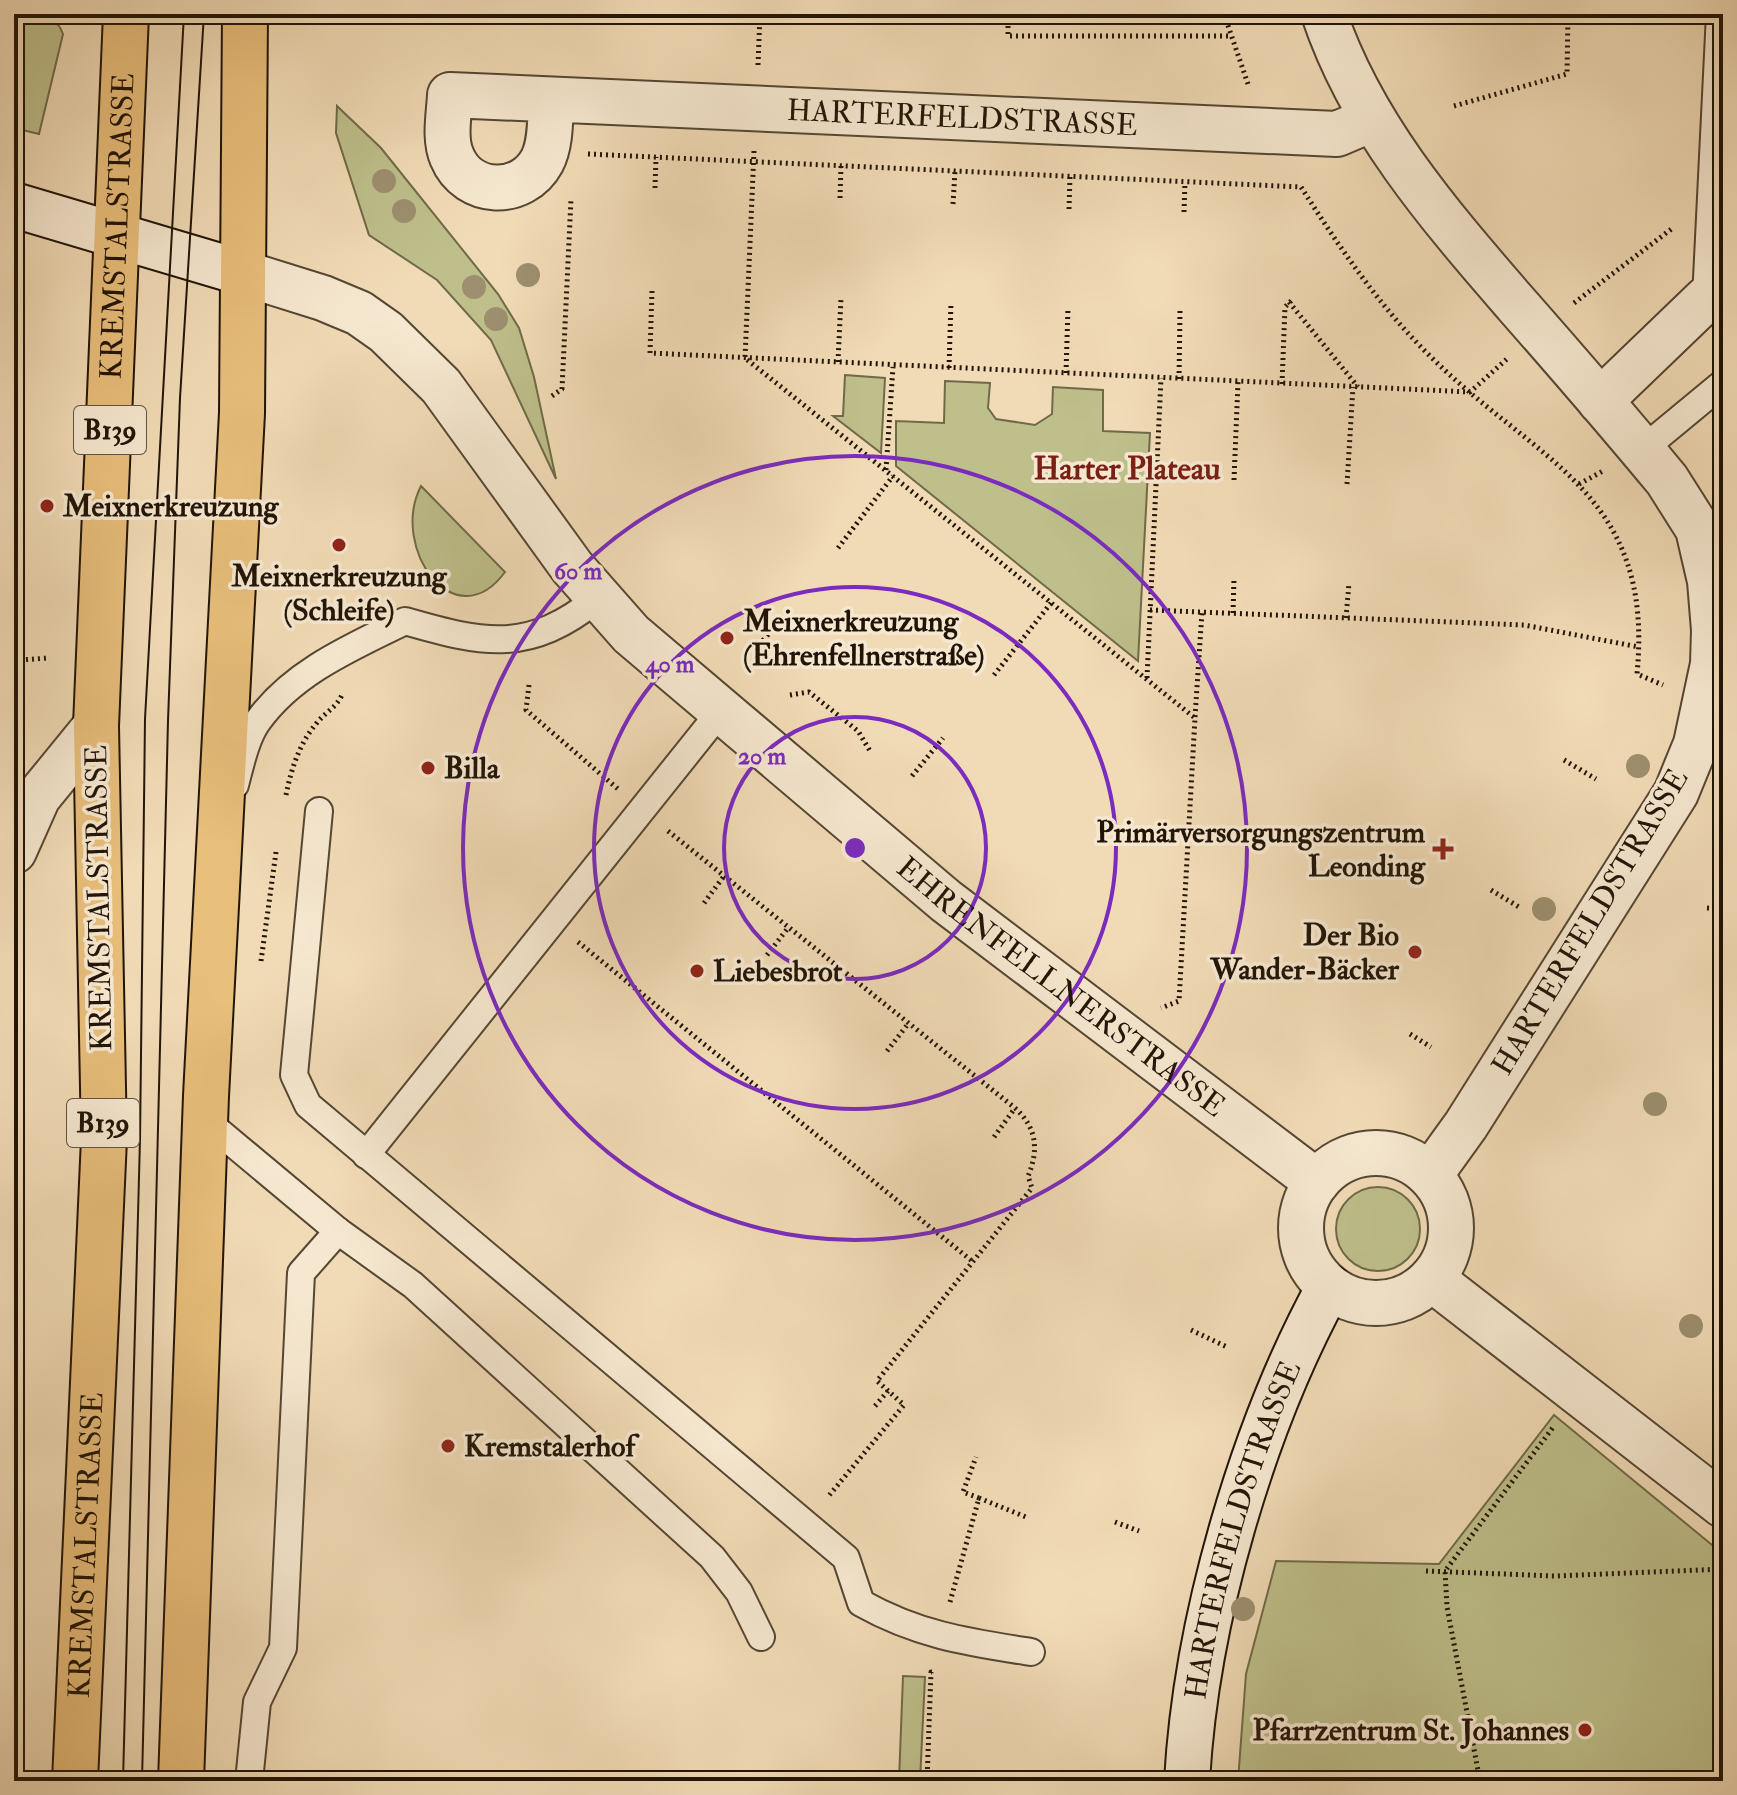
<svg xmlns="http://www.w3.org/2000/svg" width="1737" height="1795" font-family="'IM FELL Double Pica',serif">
<rect width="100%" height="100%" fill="#f1dbb6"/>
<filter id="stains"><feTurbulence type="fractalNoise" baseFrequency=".0025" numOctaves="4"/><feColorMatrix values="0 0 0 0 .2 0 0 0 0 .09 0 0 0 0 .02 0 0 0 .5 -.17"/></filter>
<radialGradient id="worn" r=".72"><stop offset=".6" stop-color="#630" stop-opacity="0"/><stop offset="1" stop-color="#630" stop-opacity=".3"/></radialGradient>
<g fill="#bebf8b" stroke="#706a49" stroke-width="2">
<path d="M14,14c22,0 40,-4 49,20l-24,100 -25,-6z"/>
<polygon points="337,106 381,148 498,294 519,328 534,377 556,479 491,340 437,280 369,235 336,133"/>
<polygon points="845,375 885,378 881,453 833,416 843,416"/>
<polygon points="945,381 990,383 988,408 996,419 1035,425 1052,414 1053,387 1103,390 1103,431 1150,433 1138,661 896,466 896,421 944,423"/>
<path d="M421,486l84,86c-50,68 -116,-24 -84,-86z"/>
<circle cx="1378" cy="1229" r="42"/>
<polygon points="1554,1415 1723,1554 1723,1781 1238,1781 1246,1674 1276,1561 1439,1564"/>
<polygon points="903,1676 925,1677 920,1781 899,1781"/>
</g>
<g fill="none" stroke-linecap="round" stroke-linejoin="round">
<defs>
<g id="lane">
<polyline points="1706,299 1720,14"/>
<polyline points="1642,450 1723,383"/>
<path d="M235,785c5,-19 11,-48 23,-64 35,-49 94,-74 147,-100 80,23 124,33 193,-23"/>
<path d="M319,811l-25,264 14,30 538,453 15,45c57,32 106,39 170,49"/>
<polyline points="205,1120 338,1231 413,1285 712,1557 739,1592 761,1637"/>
<polyline points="366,1155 720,712"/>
<polyline points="249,1781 257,1702 283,1648 301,1273 338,1231"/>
</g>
<g id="street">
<path d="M1324,14c38,113 116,202 193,291 51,58 101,116 150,175l31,49 12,52 4,49 -1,34 -17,80 -20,49 -210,332 -36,50"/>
<path id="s1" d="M551,100c-1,19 0,44 -9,61 -20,37 -74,35 -90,-4 -8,-18 -3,-42 -2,-62l887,39 35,-15"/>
<path id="s2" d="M243,273l80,25 36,15 27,19 55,54 131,181 59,67 315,267 371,281"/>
<polyline points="1600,401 1706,299 1723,291"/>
<polyline points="14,851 38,797 96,726"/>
<circle cx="1376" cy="1228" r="75"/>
<polyline points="1432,1279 1723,1505"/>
</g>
<g id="secondary">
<polyline points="14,205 243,273"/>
<path id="s3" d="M1187,1781c9,-161 65,-353 142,-494"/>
</g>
<g id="primary">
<path id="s4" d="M75,1781l29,-642 -8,-413 30,-712"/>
<polyline points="181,1781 206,1096 242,413 245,14"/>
</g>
</defs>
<use href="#lane" stroke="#554633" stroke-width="30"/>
<use href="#street" stroke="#554633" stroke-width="48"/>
<use href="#secondary" stroke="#211407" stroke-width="48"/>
<use href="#primary" stroke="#211407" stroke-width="48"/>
<g stroke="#211407" stroke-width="5" stroke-dasharray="2 4" stroke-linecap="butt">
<polyline points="1008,14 1008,36 1230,36"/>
<polyline points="1224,14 1249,87"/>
<polyline points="758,65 760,14"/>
<polyline points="1454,106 1567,74 1568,14"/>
<polyline points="754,151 745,358 1195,718 1179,1001 1161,1008"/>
<path d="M588,154l713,33c37,58 76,116 125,165 108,110 229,138 211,322l26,11"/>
<polyline points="655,188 656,157"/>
<polyline points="840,198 841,165"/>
<polyline points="953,204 955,171"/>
<polyline points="1069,209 1070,176"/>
<polyline points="1184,212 1185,182"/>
<polyline points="652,291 650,353 1470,392 1508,358"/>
<polyline points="1289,302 1358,387"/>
<polyline points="1574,303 1674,227"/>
<polyline points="838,362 841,298"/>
<polyline points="949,368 951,302"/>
<polyline points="1066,373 1068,307"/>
<polyline points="1179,379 1180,311"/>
<polyline points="1282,384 1285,307 1294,298"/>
<polyline points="552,396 562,389 571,199"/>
<polyline points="886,470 893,367"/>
<polyline points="1234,480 1238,382"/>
<polyline points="1347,484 1353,387"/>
<polyline points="1579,484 1603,471"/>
<polyline points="838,548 893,476"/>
<polyline points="1150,610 1524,625 1639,647"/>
<polyline points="1233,613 1234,578"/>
<polyline points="1346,618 1349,583"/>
<polyline points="759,645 787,613"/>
<polyline points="20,660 49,658"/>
<polyline points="994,675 1051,603"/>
<polyline points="1147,678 1161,378"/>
<polyline points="529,685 526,710 618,789"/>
<polyline points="790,695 809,692 858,731 870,751"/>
<polyline points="1195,717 1202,612"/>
<polyline points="1564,760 1596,779"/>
<polyline points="912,776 943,738"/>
<path d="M286,795c5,-25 13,-51 30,-71 8,-11 20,-16 26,-29"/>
<path d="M668,831l347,277c22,20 24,42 13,68l4,12 -155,193 27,24 -77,93"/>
<polyline points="1491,890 1519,907"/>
<polyline points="704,903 724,876"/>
<polyline points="1707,908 1723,909"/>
<polyline points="578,942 972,1261"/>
<polyline points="767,955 788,928"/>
<polyline points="261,961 276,852"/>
<polyline points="1410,1034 1431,1047"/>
<polyline points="887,1051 908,1024"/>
<polyline points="994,1137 1015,1108"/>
<polyline points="1191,1330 1227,1347"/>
<polyline points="875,1406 888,1391"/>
<polyline points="979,1498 1026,1517"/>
<polyline points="1115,1522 1139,1531"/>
<polyline points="1426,1571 1555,1576 1723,1569"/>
<polyline points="950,1602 979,1498 963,1492 976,1457"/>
<polyline points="927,1781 931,1672 935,1672"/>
<polyline points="1480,1781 1447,1607 1445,1571 1554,1426"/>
</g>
<use href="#lane" stroke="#f6e8d0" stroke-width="26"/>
<use href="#street" stroke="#f6e8d0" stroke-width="44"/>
<use href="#secondary" stroke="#f6e8d0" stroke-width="44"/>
<use href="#primary" stroke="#e8be7b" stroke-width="44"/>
<g stroke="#211407" stroke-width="2">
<polyline points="123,1781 140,1139 145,719 184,14"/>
<polyline points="142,1781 168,721 180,398 204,14"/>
</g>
</g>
<g fill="#9d8f6f">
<circle cx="384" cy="181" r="12"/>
<circle cx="404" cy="211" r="12"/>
<circle cx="528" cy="275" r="12"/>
<circle cx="474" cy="287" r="12"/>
<circle cx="496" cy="319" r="12"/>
<circle cx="1638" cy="766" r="12"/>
<circle cx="1544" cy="909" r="12"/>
<circle cx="1655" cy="1104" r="12"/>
<circle cx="1691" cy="1326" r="12"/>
<circle cx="1243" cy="1609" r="12"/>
</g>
<g fill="none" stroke="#7b2cbf" stroke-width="4">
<circle cx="855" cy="848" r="131"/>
<circle cx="855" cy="848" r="261"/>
<circle cx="855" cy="848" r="392"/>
</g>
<g fill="#8f2418" stroke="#f6e8d0" stroke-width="3">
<circle cx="47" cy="506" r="8"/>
<circle cx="339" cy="545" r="8"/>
<circle cx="727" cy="638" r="8"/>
<circle cx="428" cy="768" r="8"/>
<path d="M1439 837h8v8h8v8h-8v8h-8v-8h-8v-8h8z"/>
<circle cx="1415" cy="952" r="8"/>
<circle cx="697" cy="971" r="8"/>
<circle cx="448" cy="1446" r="8"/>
<circle cx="1585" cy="1730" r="8"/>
</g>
<g text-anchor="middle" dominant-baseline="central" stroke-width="7" stroke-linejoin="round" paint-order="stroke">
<g fill="#f6e8d0" stroke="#615443" stroke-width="2">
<rect x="74" y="406" width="72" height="48" rx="6"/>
<rect x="67" y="1099" width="72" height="48" rx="6"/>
</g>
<g font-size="28" font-weight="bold" fill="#211407">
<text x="110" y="430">B139</text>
<text x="103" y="1123">B139</text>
</g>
<g font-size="30" fill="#211407" stroke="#f6e8d0">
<text stroke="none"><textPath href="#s1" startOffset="750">HARTERFELDSTRASSE</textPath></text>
<text stroke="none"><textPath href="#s4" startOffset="1556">KREMSTALSTRASSE</textPath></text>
<text transform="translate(99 898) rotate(-91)">KREMSTALSTRASSE</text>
<text transform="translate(1590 922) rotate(-59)">HARTERFELDSTRASSE</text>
<text stroke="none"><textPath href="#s2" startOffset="1102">EHRENFELLNERSTRASSE</textPath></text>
<text stroke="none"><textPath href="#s3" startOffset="258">HARTERFELDSTRASSE</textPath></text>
<text stroke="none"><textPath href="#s4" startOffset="236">KREMSTALSTRASSE</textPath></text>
</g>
<g font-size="30" font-weight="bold" fill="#211407" stroke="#f6e8d0" text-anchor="start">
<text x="63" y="506">Meixnerkreuzung</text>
<text x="339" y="576" text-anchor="middle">Meixnerkreuzung<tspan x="339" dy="34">(Schleife)</tspan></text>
<text x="743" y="621">Meixnerkreuzung<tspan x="743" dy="34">(Ehrenfellnerstraße)</tspan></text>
<text x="444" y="768">Billa</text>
<text x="1425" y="832" text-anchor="end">Primärversorgungszentrum<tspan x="1425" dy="34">Leonding</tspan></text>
<text x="1399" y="935" text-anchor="end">Der Bio<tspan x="1399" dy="34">Wander-Bäcker</tspan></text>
<text x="713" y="971">Liebesbrot</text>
<text x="464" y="1446">Kremstalerhof</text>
<text x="1569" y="1730" text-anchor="end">Pfarrzentrum St. Johannes</text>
</g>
<g font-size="32" font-weight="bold" fill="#7a1f14" stroke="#f6e8d0">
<text x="1127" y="469">Harter Plateau</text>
</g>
</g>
<circle cx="855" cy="848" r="12" fill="#7b2cbf" stroke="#f6e8d0" stroke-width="4"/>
<g font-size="24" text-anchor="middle" font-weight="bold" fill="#7b2cbf" stroke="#f6e8d0" stroke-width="7" stroke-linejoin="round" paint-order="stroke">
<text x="578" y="579">60 m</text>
<text x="670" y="672">40 m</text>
<text x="762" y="764">20 m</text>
</g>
<rect width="1737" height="1795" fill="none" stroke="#f1dbb6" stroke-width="48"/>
<rect x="16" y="16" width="1705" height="1763" fill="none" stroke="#211407" stroke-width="4"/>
<rect x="24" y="24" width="1689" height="1747" fill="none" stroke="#211407" stroke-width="2"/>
<rect width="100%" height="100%" filter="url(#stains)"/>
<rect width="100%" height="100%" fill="url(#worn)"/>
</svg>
